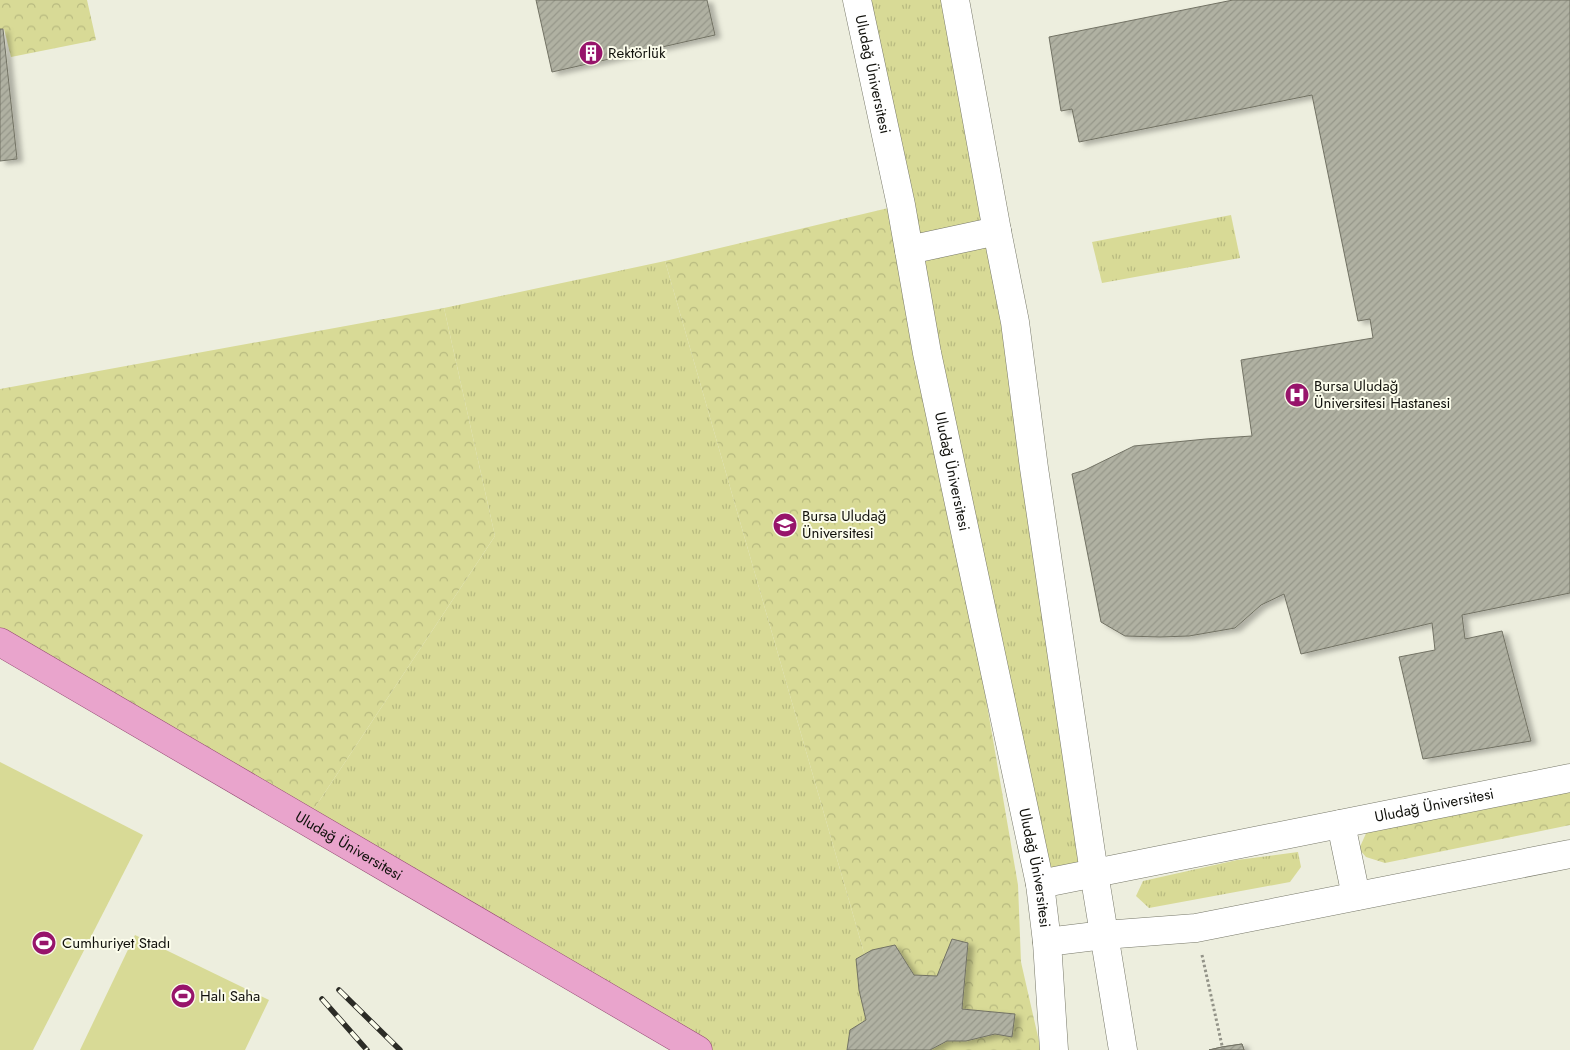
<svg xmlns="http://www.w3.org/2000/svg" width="1570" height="1050" font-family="Jost,sans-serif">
<defs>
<pattern id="grass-tufts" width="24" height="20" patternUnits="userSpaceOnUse" patternTransform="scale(1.25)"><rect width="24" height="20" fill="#d8da96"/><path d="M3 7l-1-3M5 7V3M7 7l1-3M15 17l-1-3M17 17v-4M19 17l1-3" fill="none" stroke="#b8ba80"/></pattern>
<pattern id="forest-crowns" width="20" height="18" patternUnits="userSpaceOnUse" patternTransform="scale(1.25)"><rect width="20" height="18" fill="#d8da96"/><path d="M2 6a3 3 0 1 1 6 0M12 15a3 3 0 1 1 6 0" fill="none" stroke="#b8ba80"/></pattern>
<pattern id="building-hatch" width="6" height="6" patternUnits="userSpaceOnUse" patternTransform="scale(1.25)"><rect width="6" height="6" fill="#b0b1a2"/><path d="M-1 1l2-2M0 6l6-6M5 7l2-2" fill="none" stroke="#96978a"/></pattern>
<filter id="shadow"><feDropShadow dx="5.5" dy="3" stdDeviation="2.5" flood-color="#0004"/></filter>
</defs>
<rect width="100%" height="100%" fill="#edeede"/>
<g fill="url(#grass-tufts)">
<polygon points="857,0 955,0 1094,873 1048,867"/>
<polygon points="1231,215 1240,258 1102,283 1092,242"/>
<polygon points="665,261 892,1050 698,1050 306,821 495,536 444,308"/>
<polygon points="1298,852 1301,867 1290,882 1149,908 1136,896 1143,881 1237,860"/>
</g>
<g fill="url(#forest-crowns)">
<polygon points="0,0 87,0 96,40 11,57 4,29 0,29"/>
<polygon points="901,205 1018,885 1021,962 1041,1050 892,1050 665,261"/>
<polygon points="444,308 495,536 306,821 0,642 0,389"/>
<polygon points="1570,792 1570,825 1385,863 1366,857 1359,849 1368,829"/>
</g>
<g fill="#d8da96">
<polygon points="0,762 143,835 33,1050 0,1050"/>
<polygon points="135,935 269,1000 245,1050 80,1050"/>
</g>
<g fill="url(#building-hatch)" stroke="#727264" filter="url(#shadow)">
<polygon points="536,0 707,0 715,35 552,72"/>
<polygon points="1233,0 1570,0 1570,593 1462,615 1465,639 1502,631 1531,741 1423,759 1399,657 1435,650 1432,623 1301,654 1284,594 1261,605 1235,628 1189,636 1160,637 1125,636 1101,622 1072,474 1085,470 1134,446 1206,439 1252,436 1241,360 1373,338 1370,319 1358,321 1312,95 1079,142 1072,109 1061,111 1049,37"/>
<polygon points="0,29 3,29 17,159 0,161"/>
<polygon points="952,939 968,943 962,1009 1015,1014 1012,1037 995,1034 966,1041 947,1041 930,1050 847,1050 850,1030 866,1020 859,990 856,959 872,950 895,945 914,975 937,976"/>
<polygon points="1242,1044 1244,1050 1209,1050 1222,1047"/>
<polygon points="1242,1044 1244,1050 1209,1050 1222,1047"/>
</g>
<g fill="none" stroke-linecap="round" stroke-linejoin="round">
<defs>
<g id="minor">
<path id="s1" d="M857,0l44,205 26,148 113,531 7,58 7,108"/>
<polyline points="955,0 997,231 1015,322 1034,468 1094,873 1123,1050"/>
<polyline points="909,250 997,231"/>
<polyline points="1341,824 1356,896"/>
<path id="s2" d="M1040,884l530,-106"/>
<polyline points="1047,942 1104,935 1196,928 1570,854"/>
</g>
<g id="major">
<path id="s3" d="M0,642l698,408"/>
</g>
</defs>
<use href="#minor" stroke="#777869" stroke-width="29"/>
<use href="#major" stroke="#944973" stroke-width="29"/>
<polyline stroke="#939388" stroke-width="3" stroke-dasharray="2.5 2.5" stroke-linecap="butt" points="1202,955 1223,1050"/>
<use href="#minor" stroke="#fff" stroke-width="28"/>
<use href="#major" stroke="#e9a4cc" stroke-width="28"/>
<defs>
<g id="rail">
<polyline points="339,990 400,1050"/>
<polyline points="322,999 367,1050"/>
</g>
</defs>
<use href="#rail" stroke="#2c2c26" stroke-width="5.5"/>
<use href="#rail" stroke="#fbfceb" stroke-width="4" stroke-dasharray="11" stroke-linecap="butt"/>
</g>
<defs>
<symbol id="building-disc" viewBox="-11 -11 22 22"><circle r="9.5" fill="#97146b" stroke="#fbfceb"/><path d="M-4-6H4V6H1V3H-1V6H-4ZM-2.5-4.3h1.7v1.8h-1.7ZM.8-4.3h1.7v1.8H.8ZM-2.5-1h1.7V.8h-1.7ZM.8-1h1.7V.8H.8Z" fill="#fff"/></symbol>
<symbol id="hospital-disc" viewBox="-11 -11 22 22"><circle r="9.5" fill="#97146b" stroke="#fbfceb"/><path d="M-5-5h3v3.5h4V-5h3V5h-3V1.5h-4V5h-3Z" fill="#fff"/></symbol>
<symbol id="university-disc" viewBox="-11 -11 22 22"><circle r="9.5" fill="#97146b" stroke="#fbfceb"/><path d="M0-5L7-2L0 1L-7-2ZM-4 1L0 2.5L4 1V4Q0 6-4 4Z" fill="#fff"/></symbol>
<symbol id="stadium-disc" viewBox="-11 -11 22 22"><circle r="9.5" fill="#97146b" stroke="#fbfceb"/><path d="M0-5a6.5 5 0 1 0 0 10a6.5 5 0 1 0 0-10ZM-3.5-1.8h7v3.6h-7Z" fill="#fff"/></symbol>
</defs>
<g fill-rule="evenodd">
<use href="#building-disc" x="577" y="39" width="28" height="28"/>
<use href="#hospital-disc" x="1283" y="381" width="28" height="28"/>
<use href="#university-disc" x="771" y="511" width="28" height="28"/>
<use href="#stadium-disc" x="30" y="929" width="28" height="28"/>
<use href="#stadium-disc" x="169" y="982" width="28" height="28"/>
</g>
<g text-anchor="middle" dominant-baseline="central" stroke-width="4" stroke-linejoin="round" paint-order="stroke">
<g font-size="15" fill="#11110c" stroke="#fbfceb" text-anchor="start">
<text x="608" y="53">Rektörlük</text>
<text x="1314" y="386">Bursa Uludağ<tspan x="1314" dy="17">Üniversitesi Hastanesi</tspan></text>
<text x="802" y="516">Bursa Uludağ<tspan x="802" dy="17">Üniversitesi</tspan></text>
<text x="62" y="943">Cumhuriyet Stadı</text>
<text x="200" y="996">Halı Saha</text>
</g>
<g font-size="15" fill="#11110c" stroke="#fbfceb">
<text stroke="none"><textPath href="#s1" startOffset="76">Uludağ Üniversitesi</textPath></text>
<text stroke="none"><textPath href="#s1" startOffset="481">Uludağ Üniversitesi</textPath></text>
<text stroke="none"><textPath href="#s2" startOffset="402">Uludağ Üniversitesi</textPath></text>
<text stroke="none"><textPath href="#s3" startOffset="404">Uludağ Üniversitesi</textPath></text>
<text stroke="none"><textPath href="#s1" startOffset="886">Uludağ Üniversitesi</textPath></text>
</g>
</g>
</svg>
